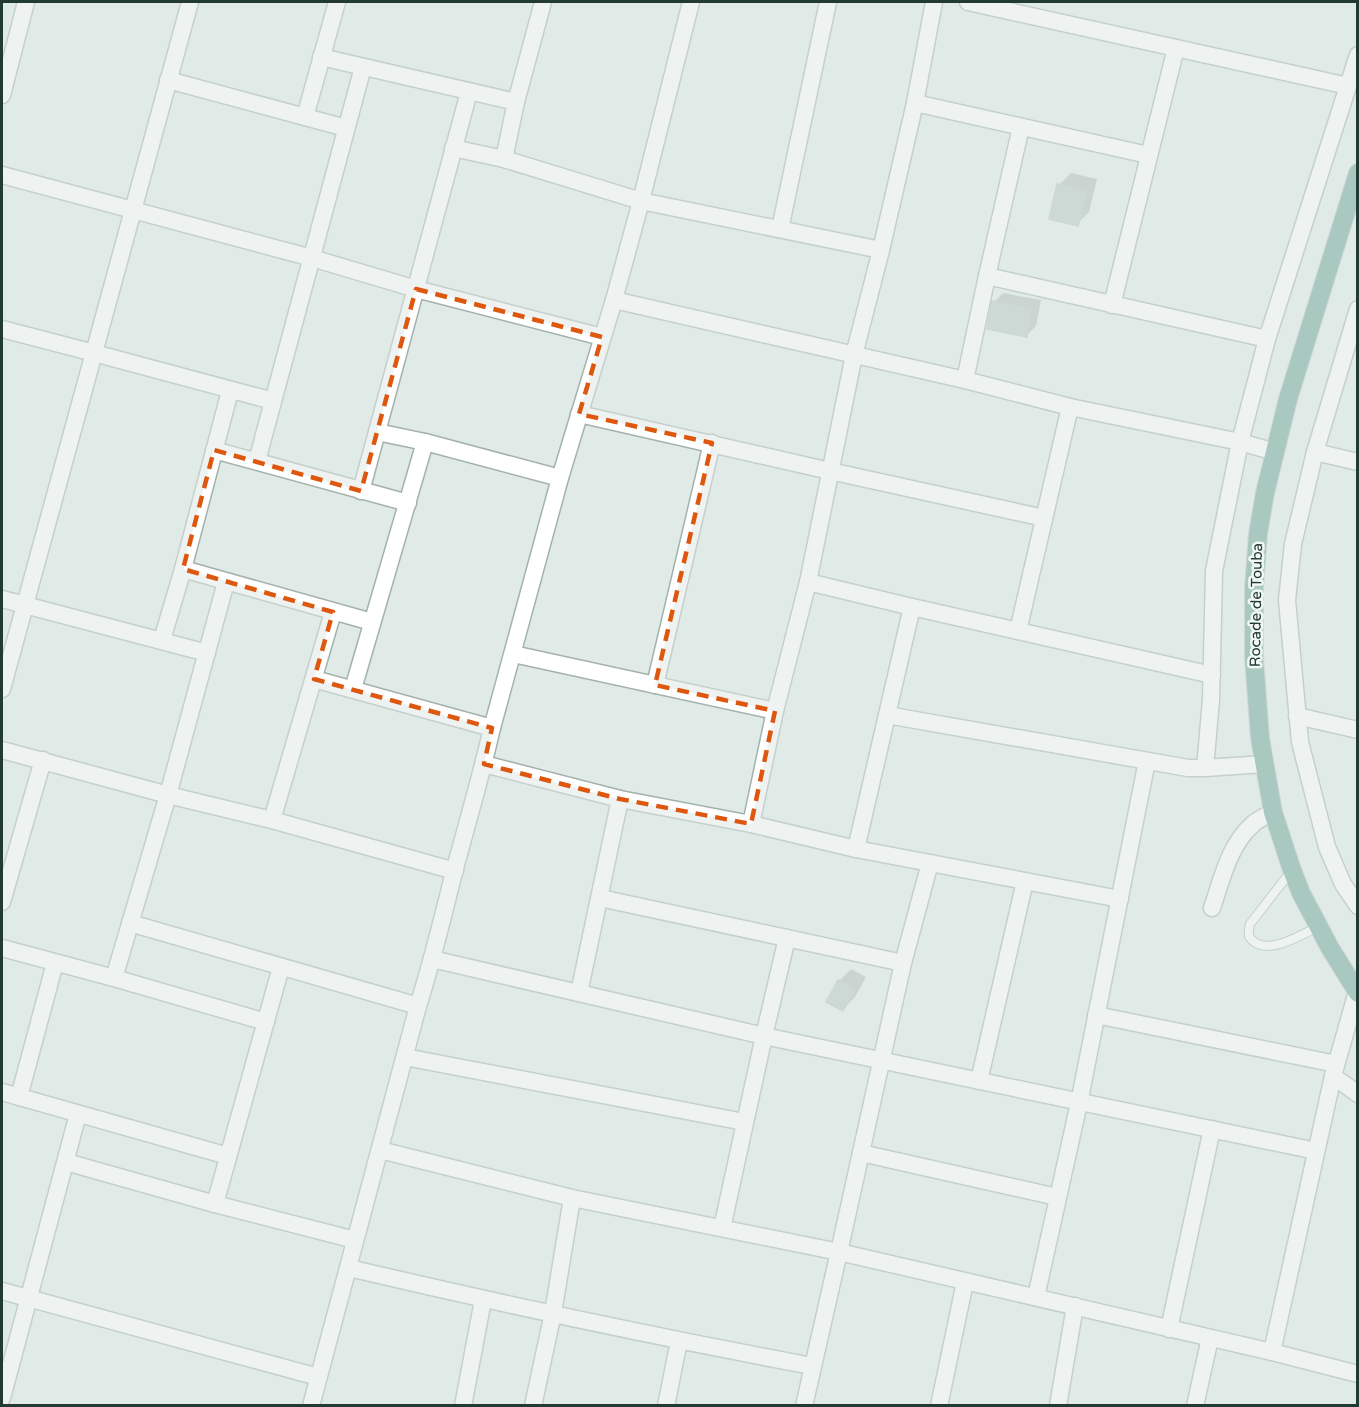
<svg xmlns="http://www.w3.org/2000/svg" width="1359" height="1407" font-family="'Varela Round',sans-serif">
<rect width="100%" height="100%" fill="#e0eae6"/>
<g fill="#0003">
<polygon points="1071,173 1097,179 1089,212 1077,224 1059,185"/>
<polygon points="1003,293 1041,300 1036,326 1027,335 994,302"/>
<polygon points="851,969 866,977 855,997 843,1009 839,981"/>
</g>
<g fill="#b5c5bf" stroke="#b3c4bd" stroke-width="1.5">
<polygon points="1057,184 1086,191 1078,226 1049,219"/>
<polygon points="992,301 1032,309 1027,337 987,329"/>
<polygon points="838,980 855,990 843,1011 826,1002"/>
</g>
<g fill="none" stroke-linecap="round" stroke-linejoin="round">
<defs>
<path id="lane" d="M1292,870l-42,54c-2,9 -3,14 6,19 17,10 46,-9 62,-16"/>
<g id="street">
<polyline points="968,2 1348,86"/>
<polyline points="321,57 516,102"/>
<polyline points="168,80 346,128"/>
<polyline points="2,95 26,2"/>
<polyline points="915,103 1148,155"/>
<polyline points="305,117 337,2"/>
<polyline points="453,148 504,159 641,201 881,250"/>
<polyline points="504,159 516,102 543,2"/>
<polyline points="2,175 312,258 416,289 602,337"/>
<polyline points="780,229 828,2"/>
<polyline points="987,276 1267,339"/>
<polyline points="614,300 965,380 1070,407 1240,442 1275,452"/>
<polyline points="1112,305 1176,48"/>
<polyline points="1358,309 1315,452 1293,544 1287,600 1300,742 1327,847 1343,884 1358,906"/>
<polyline points="2,329 94,353 273,401"/>
<polyline points="965,380 987,276 1021,127"/>
<polyline points="579,414 830,471 1044,518"/>
<polyline points="377,432 425,442 560,478"/>
<polyline points="214,450 408,503"/>
<polyline points="1315,452 1358,462"/>
<polyline points="257,461 363,67"/>
<polyline points="361,491 469,92"/>
<polyline points="183,569 372,622"/>
<polyline points="808,582 912,607 1212,675"/>
<polyline points="2,599 207,653"/>
<polyline points="1018,631 1070,407"/>
<polyline points="162,640 183,569 230,391"/>
<polyline points="513,654 775,711"/>
<polyline points="314,679 492,728"/>
<polyline points="655,685 712,443"/>
<polyline points="2,689 190,2"/>
<polyline points="353,689 425,442"/>
<polyline points="887,715 1188,768 1205,768 1265,764"/>
<polyline points="1297,716 1358,730"/>
<polyline points="2,750 168,795 272,820 455,871"/>
<polyline points="484,764 620,799 751,824 856,849 1120,899"/>
<polyline points="1205,768 1211,700 1214,571 1240,442 1267,339 1358,55"/>
<polyline points="272,820 333,612"/>
<polyline points="751,824 775,711 808,582 854,355 881,250 915,103 934,2"/>
<polyline points="856,849 912,607"/>
<polyline points="600,898 903,963"/>
<polyline points="2,902 43,760"/>
<path d="M1212,908c10,-29 17,-63 41,-84 5,-5 13,-8 20,-12"/>
<polyline points="130,923 418,1006"/>
<polyline points="2,948 114,978 266,1022"/>
<polyline points="432,959 764,1036 1316,1151"/>
<polyline points="114,978 168,795 226,582"/>
<polyline points="579,993 620,799"/>
<polyline points="1096,1015 1336,1064"/>
<polyline points="405,1057 744,1122"/>
<polyline points="1333,1076 1358,1094"/>
<polyline points="979,1081 1025,881"/>
<polyline points="2,1092 228,1156"/>
<polyline points="19,1097 55,963"/>
<polyline points="380,1150 572,1198 839,1252 1272,1352 1358,1374"/>
<polyline points="861,1153 1057,1197"/>
<polyline points="66,1162 215,1204 355,1240"/>
<polyline points="215,1204 281,967"/>
<polyline points="722,1228 764,1036 787,938"/>
<path d="M349,1268c153,36 308,69 463,98"/>
<polyline points="2,1291 318,1377"/>
<polyline points="1036,1297 1079,1103 1147,761"/>
<polyline points="1169,1329 1212,1129"/>
<polyline points="1272,1352 1333,1076 1358,988"/>
<polyline points="2,1398 78,1114"/>
<path d="M311,1406l107,-400c14,-44 25,-89 36,-134 13,-48 27,-96 38,-144l68,-250 54,-178 27,-99 50,-199"/>
<polyline points="463,1406 483,1300"/>
<polyline points="533,1406 553,1313 572,1198"/>
<polyline points="666,1406 679,1341"/>
<polyline points="804,1406 839,1252 903,963 930,863"/>
<polyline points="939,1406 965,1282"/>
<polyline points="1058,1406 1075,1306"/>
<polyline points="1195,1406 1210,1338"/>
</g>
<polyline id="primary" points="1358,173 1288,399 1265,493 1258,534 1254,588 1254,658 1260,738 1273,812 1292,870 1301,893 1330,948 1358,993"/>
</defs>
<use href="#lane" stroke="#a3b2ad" stroke-width="10"/>
<use href="#street" stroke="#a3b2ad" stroke-width="19"/>
<use href="#primary" stroke="#bcc4c2" stroke-width="20"/>
<use href="#lane" stroke="#fff" stroke-width="8"/>
<use href="#street" stroke="#fff" stroke-width="16"/>
<use href="#primary" stroke="#669f91" stroke-width="18"/>
</g>
<path d="M0 0H1359V1407H0ZM416,289l186,48 -23,77 133,29 -57,242 120,26 -24,113 -131,-25 -136,-35 8,-36 -178,-49 19,-67 -150,-43 31,-119 147,41z" fill="#e0eae6" fill-opacity=".55" fill-rule="evenodd"/>
<path fill="none" stroke="#de570e" stroke-width="4.5" stroke-dasharray="12 8" stroke-linejoin="round" d="M416,289l186,48 -23,77 133,29 -57,242 120,26 -24,113 -131,-25 -136,-35 8,-36 -178,-49 19,-67 -150,-43 31,-119 147,41z"/>
<g text-anchor="middle" dominant-baseline="central" stroke-width="5" stroke-linejoin="round" paint-order="stroke">
<g font-size="15" fill="#213a34" stroke="#f0f7f4">
<text transform="translate(1256 605) rotate(-89)">Rocade de Touba</text>
</g>
</g>
<rect width="1359" height="1407" fill="none" stroke="#213a34" stroke-width="6"/>
</svg>
